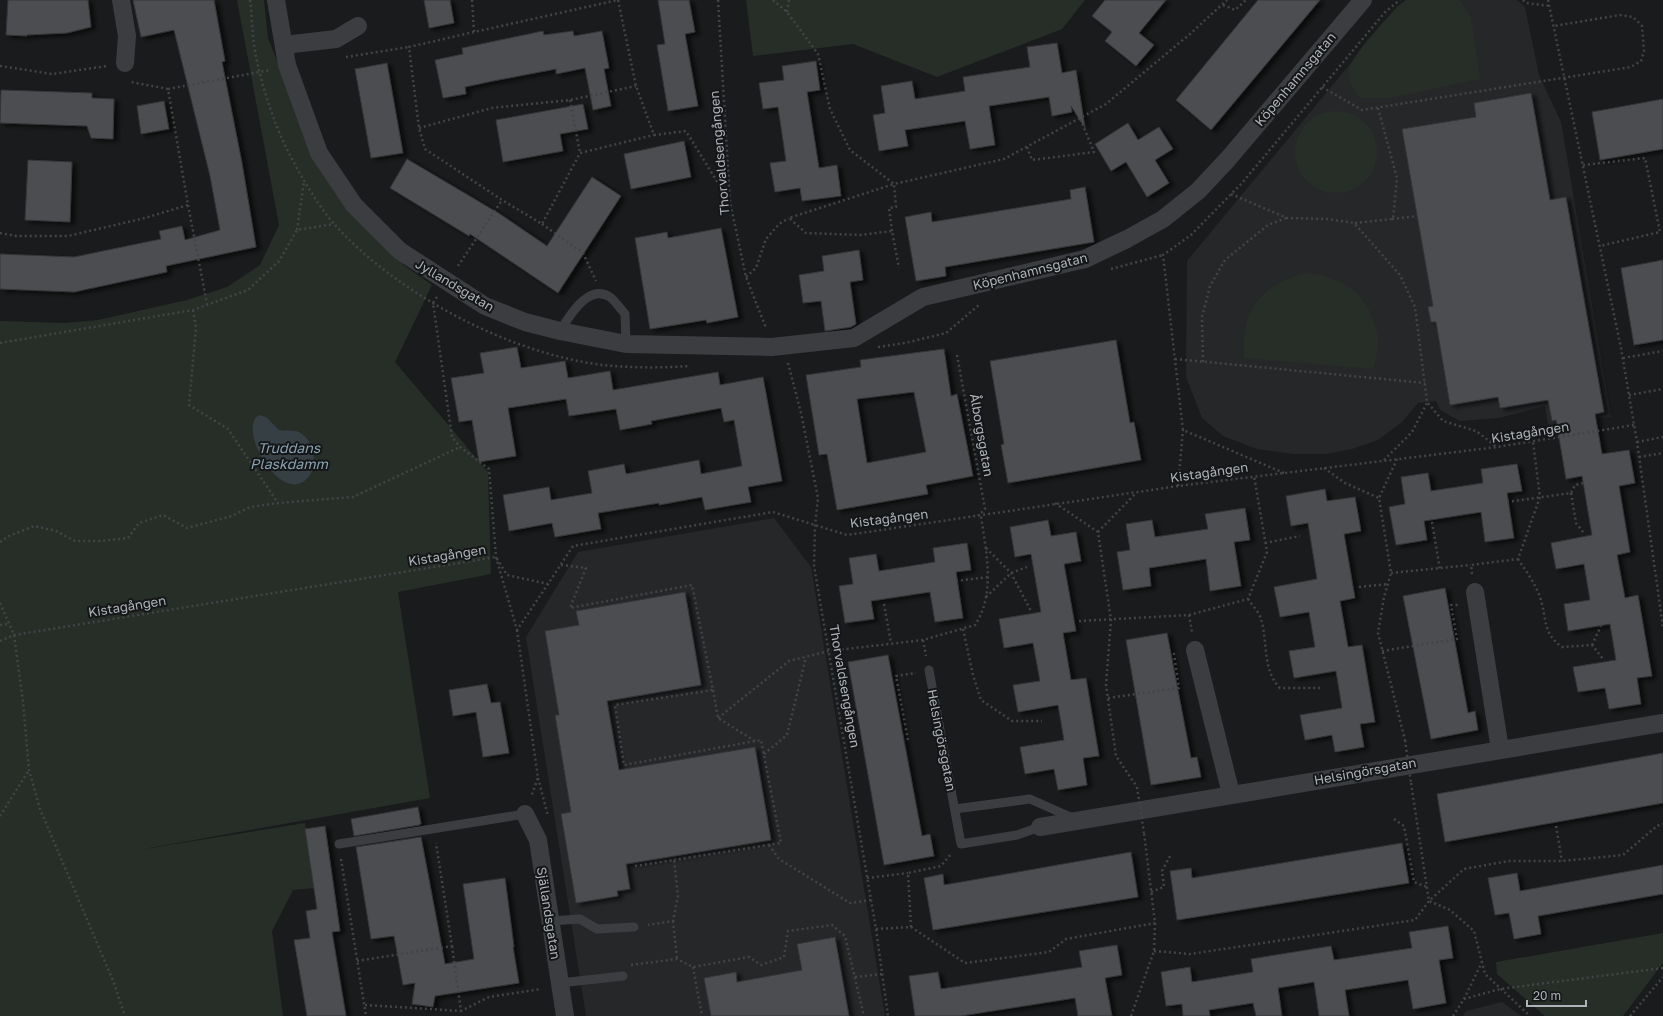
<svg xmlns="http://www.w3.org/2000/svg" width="1663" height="1016" font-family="'Golos Text',sans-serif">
<defs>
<filter id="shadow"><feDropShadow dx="4.5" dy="2.5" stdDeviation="2" flood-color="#0009"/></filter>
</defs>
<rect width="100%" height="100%" fill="#1a1b1c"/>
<g fill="#262729">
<polygon points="1406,0 1517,0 1525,7 1539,75 1561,122 1611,417 1548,425 1545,406 1499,418 1460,421 1440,410 1436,401 1418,403 1401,423 1378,440 1352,449 1326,454 1293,454 1257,449 1223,436 1202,418 1186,377 1187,261 1398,6"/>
<polygon points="774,518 811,567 885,1016 586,1016 526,637 578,552"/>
<polygon points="1502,1002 1521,1016 1463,1016 1466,1011"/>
</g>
<g fill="#272e27">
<polygon points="237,0 264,0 268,38 321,172 352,213 405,266 432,285 395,362 488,472 491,574 398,592 430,798 138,850 305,823 314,888 293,890 272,931 283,1016 0,1016 0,321 64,323 98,320 187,300 227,287 260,265 279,225"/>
<polygon points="746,0 1085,0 1062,29 937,77 853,44 753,56"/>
<path d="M1406,0h53l12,17 9,62 -91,19h-28c-6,-8 -15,-17 -12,-28 3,-16 37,-50 49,-64z"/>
<circle cx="1336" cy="152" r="41"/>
<path d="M1304,273c32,3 59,15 69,47 2,6 5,13 5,18 1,11 -2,21 -5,31l-129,-11c-4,-46 16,-72 60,-85z"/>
<polygon points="1663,933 1663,963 1623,1016 1545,1016 1497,974 1496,962"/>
</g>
<path fill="#363f44" d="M259,415l7,2 13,13c7,2 16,-2 23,4 15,11 17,41 -1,49 -27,12 -63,-56 -42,-68z"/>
<g fill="#4c4e51" stroke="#353538" fill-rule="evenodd" filter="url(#shadow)">
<polygon points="8,0 88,0 91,27 67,33 27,35 27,36 6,35"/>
<polygon points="133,0 214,0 225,61 222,62 242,163 256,247 166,266 167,272 74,292 0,289 0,254 74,257 161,239 159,231 182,226 185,240 220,230 210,176 174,30 141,37"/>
<polygon points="424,0 450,0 454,23 429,28"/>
<polygon points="658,0 689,0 695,32 685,34 698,106 668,111 657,45 665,44"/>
<polygon points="1105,0 1166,0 1139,33 1154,45 1136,66 1105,41 1112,32 1092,16"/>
<polygon points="1258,0 1320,0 1211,130 1176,100"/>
<polygon points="543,31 544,35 573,31 574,36 602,31 609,68 604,69 611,106 593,110 585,68 556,74 556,69 493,81 465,87 466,94 443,98 435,60 463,54 462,48"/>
<polygon points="1057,43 1062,73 1076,70 1085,128 1071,106 1072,112 1052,116 1049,97 989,106 995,145 970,149 965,121 905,130 908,146 879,151 873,115 885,113 881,86 912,81 915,99 965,91 963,77 1030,67 1027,47"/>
<polygon points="816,61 820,90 807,92 819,168 837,165 841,196 802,201 800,188 775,192 770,163 786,161 778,107 763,109 759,83 784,80 782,66"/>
<polygon points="387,63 403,153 371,158 355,69"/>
<polygon points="1,90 92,93 92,98 114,99 113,139 91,138 87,126 0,123"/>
<polygon points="1531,93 1550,200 1566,197 1604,412 1595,414 1602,454 1629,450 1635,483 1619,486 1630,552 1617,555 1625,598 1638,595 1652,676 1637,678 1641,704 1609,709 1605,688 1578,692 1573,667 1616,660 1610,624 1568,631 1564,604 1590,600 1584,564 1556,569 1551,543 1592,535 1582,476 1566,479 1556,420 1552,421 1548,400 1500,408 1498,397 1450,405 1436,322 1431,322 1428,307 1433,306 1402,129 1476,117 1474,103"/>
<polygon points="1663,99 1663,149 1600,160 1592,112"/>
<polygon points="164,101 169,129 141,134 137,106"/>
<polygon points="583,104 588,129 560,134 563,151 503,162 496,120"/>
<polygon points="1128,123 1138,140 1159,127 1173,149 1155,160 1169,183 1147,197 1126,162 1111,171 1095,144"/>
<polygon points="684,141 691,177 631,189 624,154"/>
<polygon points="407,159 500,214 547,246 592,177 621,196 558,293 470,234 469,236 390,188"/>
<polygon points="28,160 72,162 70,222 25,220"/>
<polygon points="1085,187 1094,242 945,267 946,276 916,281 905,217 931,212 932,222 1071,199 1070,190"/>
<polygon points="721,228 738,317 707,323 706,320 650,329 635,238 667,232 668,238"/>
<polygon points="859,250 863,280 850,282 856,324 851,327 825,331 821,301 803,303 799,275 824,271 822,256"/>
<polygon points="1663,260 1663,340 1634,345 1621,268"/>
<polygon points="1116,340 1130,423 1134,422 1141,460 1008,483 1001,445 1004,444 990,361"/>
<polygon points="517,347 521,368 565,361 568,378 610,371 613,390 718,372 720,385 763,377 782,481 748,487 751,502 705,510 702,497 659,505 659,503 598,513 601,529 555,537 552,523 509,531 503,495 549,487 551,500 592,493 588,471 624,464 626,474 699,460 701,474 742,466 734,420 724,422 721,408 651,421 652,424 620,430 616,409 569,416 566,399 508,408 516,456 479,462 472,420 459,422 451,378 484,373 480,353"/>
<path d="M944,349l7,47 6,-2 16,82 -47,9 2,9 -91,16 -10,-56 -8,1 -13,-80 55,-8 -1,-7zM914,392l12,60 -59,11 -10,-64z"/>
<polygon points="1517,464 1522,491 1507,493 1514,538 1485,542 1481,512 1424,521 1427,540 1396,545 1389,507 1405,504 1401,477 1428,473 1431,491 1483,483 1481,469"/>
<polygon points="1325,489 1327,501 1355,497 1361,531 1344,534 1355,598 1340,601 1348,647 1362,645 1375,722 1360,724 1364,747 1335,752 1332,735 1305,740 1300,715 1342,708 1336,671 1294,678 1289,651 1315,647 1309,612 1280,617 1274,587 1317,579 1308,523 1291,526 1286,496"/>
<polygon points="1245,508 1250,540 1234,542 1241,586 1210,591 1206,559 1149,568 1151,586 1123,590 1117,552 1130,550 1126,524 1152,520 1155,537 1208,529 1205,514"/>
<polygon points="1048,520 1051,536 1076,532 1081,561 1064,564 1076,631 1063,633 1071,680 1086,678 1099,756 1083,758 1087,785 1058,790 1054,769 1025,774 1020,747 1064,740 1058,705 1018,712 1013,685 1040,681 1033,643 1004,648 999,619 1041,612 1031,554 1015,557 1010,527"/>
<polygon points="967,543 971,570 956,572 963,618 935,622 930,592 871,601 874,619 845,623 839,586 853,584 849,558 876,554 879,571 935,562 933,548"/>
<polygon points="1445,588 1468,713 1475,711 1478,730 1431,739 1403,596"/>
<polygon points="685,592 701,685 607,701 619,770 755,747 771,840 626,864 630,889 617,891 618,896 576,903 561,814 571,812 555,715 559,715 545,631 579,625 576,611"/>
<polygon points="1167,633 1191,758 1197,757 1201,777 1151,785 1126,640"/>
<polygon points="888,655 922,836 930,834 934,856 884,865 848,662"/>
<polygon points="487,684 491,703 500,702 509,753 483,757 476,712 453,716 449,690"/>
<polygon points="1663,753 1663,803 1445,842 1437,794"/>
<polygon points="418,807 421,824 419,825 354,836 351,819"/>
<polygon points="325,826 340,931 332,932 346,1016 307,1016 294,940 310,938 306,911 317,909 305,829"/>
<polygon points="421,837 445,964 474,959 463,884 505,878 514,947 513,947 519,983 435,996 433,1007 412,1004 415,983 403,985 394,936 371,939 356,847"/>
<polygon points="1402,843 1409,883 1177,920 1170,871 1191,868 1192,878"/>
<polygon points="1131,852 1138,897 933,930 924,878 943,874 944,885"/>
<polygon points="1663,865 1663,894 1538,916 1541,934 1514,939 1509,913 1495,915 1488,878 1517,873 1520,891"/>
<polygon points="1448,926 1453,958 1439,960 1446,1003 1413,1009 1408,980 1345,990 1349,1016 1319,1016 1314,982 1278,988 1282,1016 1256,1016 1253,1003 1209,1010 1210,1016 1183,1016 1182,1004 1166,1006 1161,972 1190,967 1192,982 1253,972 1251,959 1331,946 1334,960 1412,948 1409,932"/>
<polygon points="835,937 849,1016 711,1016 704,978 736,972 737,982 802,970 797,944"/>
<polygon points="1117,945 1122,975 1105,978 1112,1016 1078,1016 1075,998 961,1016 915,1016 909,976 938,972 941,989 1082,967 1079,951"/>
</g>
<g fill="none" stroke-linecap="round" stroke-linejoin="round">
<g stroke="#424448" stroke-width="2.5" stroke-dasharray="2 3" stroke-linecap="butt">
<path d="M250,0c2,15 2,30 4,45 4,26 12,52 21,77 10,28 40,81 60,103 62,69 175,129 268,140 29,3 59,3 87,1"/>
<polyline points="472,0 474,32 618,0"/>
<polyline points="618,0 636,86 654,135 686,131 729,201"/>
<polyline points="718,0 730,202 746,277 766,328"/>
<polyline points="773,0 787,12 818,54 830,109 850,150 894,184 1004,159 1106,104 1190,34 1227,0"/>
<polyline points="1523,0 1526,3 1550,6"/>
<polyline points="1548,0 1621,348 1637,442 1663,627"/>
<polyline points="1223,5 1235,10 1246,0"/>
<polyline points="787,12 789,0"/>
<polyline points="474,32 409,47 419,128 425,149 502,200 542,224 580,153 654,135"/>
<polyline points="346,57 409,47"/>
<polyline points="0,66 52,74 107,66"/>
<polyline points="1322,87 1362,110 1631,67 1641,61 1644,51 1642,26 1633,17 1620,15 1554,26"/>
<polyline points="168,89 270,70"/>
<polyline points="570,100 580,153"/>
<polyline points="1378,108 1397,178 1393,219 1354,223 1400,275 1415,307 1427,402 1443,421 1476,431 1497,447"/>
<polyline points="419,128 492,108 570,100 636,86"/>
<polyline points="1027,147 1032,160 1094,152 1080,118"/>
<polyline points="1583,165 1645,158 1660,232 1600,246"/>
<polyline points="1231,194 1287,218 1328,219 1355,223"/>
<polyline points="188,205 207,304"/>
<polyline points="1392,219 1417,216"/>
<polyline points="542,224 583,253 596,281"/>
<polyline points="297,230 304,181"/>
<polyline points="892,231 889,208 896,207 894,184 789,218 806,233 860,235 892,231 899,268"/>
<polyline points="0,233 16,236 68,236 145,218 188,205 168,89 131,82"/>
<polyline points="458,266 502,200"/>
<polyline points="1111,269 1163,255"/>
<polyline points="746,277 756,268 766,239 779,224 789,218"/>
<polyline points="437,297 433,303 452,437 460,447 489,469 496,557 517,630 548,584"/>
<polyline points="193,310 196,328 189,405 228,429 278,503"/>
<polyline points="0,343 193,310 248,290 279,261 297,230 334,224"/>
<polyline points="878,347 905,343 946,333 979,305"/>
<polyline points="957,355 985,509 978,516"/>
<polyline points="1623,358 1663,351"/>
<polyline points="1175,359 1425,383"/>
<polyline points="1203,362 1202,317 1210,286 1225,260 1268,225 1286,218"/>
<polyline points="788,363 801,413 818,498 815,525 814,566 876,929 888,1016"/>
<polyline points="1629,395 1663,389"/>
<polyline points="1637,442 1663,437"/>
<polyline points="1639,457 1663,453"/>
<polyline points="1397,459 1379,498 1391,573 1384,597 1378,633 1405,740"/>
<polyline points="1384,460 1412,432 1427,403"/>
<polyline points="1324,468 1345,483 1379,498"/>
<polyline points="1284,473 1183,430 1163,255 1191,235 1242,183 1386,11 1400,0"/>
<polyline points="1178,486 1183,430"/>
<polyline points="1571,493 1576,523 1583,532"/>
<polyline points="1507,502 1571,493 1575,485 1584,483"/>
<polyline points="1055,503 1098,532 1111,620 1106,685 1116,756 1137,787"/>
<polyline points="1432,522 1440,570"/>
<polyline points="1098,532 1136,493"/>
<polyline points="0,542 9,536 34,526 56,531 75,541 102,541 128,538 139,523 163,515 187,528 232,516 250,507 278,503 353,497 460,447"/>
<polyline points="1265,543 1300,536"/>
<polyline points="986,548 1011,573 1031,611"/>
<path d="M1518,559c8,12 17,24 22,38 7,21 2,36 22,50l30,-2 11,14"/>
<polyline points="561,565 586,568 570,608 692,585 713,690 615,705 624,765 761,740 781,843 674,860"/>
<polyline points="1391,573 1471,565"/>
<polyline points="1472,574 1471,565 1518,559 1540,497 1533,442"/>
<polyline points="956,581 988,577"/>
<polyline points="1359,587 1388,584"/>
<polyline points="986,597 1011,573 1027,567"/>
<path d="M1248,599c4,6 11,13 13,20 7,23 1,51 19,69h40"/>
<polyline points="0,603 14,635 23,702 29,770 40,809 114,983 125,1016"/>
<polyline points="884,604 891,643"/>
<polyline points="1189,615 1248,599 1267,552 1254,476"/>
<polyline points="1079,621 1189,615 1192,632"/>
<polyline points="0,625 9,624"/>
<polyline points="963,629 973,675 981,700 1012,721 1042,721"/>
<polyline points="517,630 538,778 531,797"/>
<polyline points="923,640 926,656"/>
<polyline points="0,641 14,635 496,557 507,575 548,584 573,546 773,512 847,535 1178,486 1497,447 1634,425"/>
<polyline points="1592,645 1601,626"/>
<polyline points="1382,651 1457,639 1451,605 1459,605"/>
<polyline points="713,690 718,718 755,741"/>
<polyline points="1108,698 1179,688 1174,654 1177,653"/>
<path d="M718,718l71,-57 40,-10 94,-11 52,-15c21,-32 11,-73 6,-109"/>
<polyline points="908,740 896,676 916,673"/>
<polyline points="764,754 787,735 806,657"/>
<polyline points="538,778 548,816"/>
<polyline points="1411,783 1429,901 1450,910 1474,931 1485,974 1530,1016"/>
<polyline points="0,816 29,770"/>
<polyline points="1394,819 1404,826 1414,882 1427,887"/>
<polyline points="1556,826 1562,861"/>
<polyline points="769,845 779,859 850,903 871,900"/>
<polyline points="341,859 366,1016"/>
<polyline points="635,866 674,860 678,896 673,921 648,925"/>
<polyline points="867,878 908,873"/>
<polyline points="1151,892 1164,887 1162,871 1170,856"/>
<polyline points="673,921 677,959"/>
<polyline points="911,927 908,873 941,866 951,854"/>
<polyline points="876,929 911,927 965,963 1049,952 1066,939 1155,923"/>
<polyline points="452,946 461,1011 489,997 541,989"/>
<polyline points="1154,951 1190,954 1415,920 1429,901 1464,869 1509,861 1562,861 1623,855 1657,826 1663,824"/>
<polyline points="357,961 452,946 436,843"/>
<polyline points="631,965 677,959 693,967 749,957 761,965 784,957 788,931 832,925 845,936 863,1012 861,1016"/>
<polyline points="693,967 702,1016"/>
<polyline points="855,977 882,974"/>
<polyline points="1464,999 1482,962"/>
<polyline points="365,1005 461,1011"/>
<polyline points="1131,1016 1154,951 1155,923 1144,833"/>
<polyline points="1453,1016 1464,999 1500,989 1663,968"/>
<polyline points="1630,1016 1663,977"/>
</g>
<g stroke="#3c3d41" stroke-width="9">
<path d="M560,331c9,-14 28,-48 50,-34 5,4 10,11 15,17l1,30"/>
<polyline points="929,670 961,844 1017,835 1040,827"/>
<polyline points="955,809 1030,799 1075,819"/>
<polyline points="339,844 525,814"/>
<polyline points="550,921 580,919 597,929 634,927"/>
<polyline points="560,983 623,976"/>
</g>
<g stroke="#3c3d41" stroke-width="18">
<polyline points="121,0 127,36 125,63"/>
<polyline points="276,0 287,65 319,153 354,205 400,251 485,306 525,322 560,331 626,344 772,347 854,338 923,297 1085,259 1127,239 1163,219 1198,191 1228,159 1363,0"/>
<polyline points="284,45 336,39 358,26"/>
<polyline points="1475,592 1500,749"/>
<polyline points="1195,650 1231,794"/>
<polyline points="525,814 538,840 565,1016"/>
<polyline points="1040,827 1663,723"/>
</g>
<g stroke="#424448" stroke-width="2.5" stroke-dasharray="2 3" stroke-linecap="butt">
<polyline points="1405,740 1411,783"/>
<polyline points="1137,787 1144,833"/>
</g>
</g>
<g text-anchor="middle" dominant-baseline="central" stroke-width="4" stroke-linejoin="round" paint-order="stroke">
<g font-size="13" fill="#aeb3ba" stroke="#151617">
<text transform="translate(1295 79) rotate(-50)">Köpenhamnsgatan</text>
<text transform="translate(719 153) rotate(-95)">Thorvaldsengången</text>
<text transform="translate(1030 271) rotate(-14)">Köpenhamnsgatan</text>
<text transform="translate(455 285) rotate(31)">Jyllandsgatan</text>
<text transform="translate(1530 432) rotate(-9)">Kistagången</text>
<text transform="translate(982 435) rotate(80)">Ålborgsgatan</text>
<text transform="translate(1209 472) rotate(-8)">Kistagången</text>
<text transform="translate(889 518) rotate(-7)">Kistagången</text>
<text transform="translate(447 555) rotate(-9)">Kistagången</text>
<text transform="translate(127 606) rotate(-9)">Kistagången</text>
<text transform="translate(845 686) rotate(80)">Thorvaldsengången</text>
<text transform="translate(942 740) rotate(79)">Helsingörsgatan</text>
<text transform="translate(1365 771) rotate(-10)">Helsingörsgatan</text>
<text transform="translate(549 913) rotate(81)">Själlandsgatan</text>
</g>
<g font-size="14" font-style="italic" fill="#8aa3b1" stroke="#151617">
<text x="289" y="447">Truddans<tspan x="289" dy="16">Plaskdamm</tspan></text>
</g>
</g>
<path d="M1527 1000v6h59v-6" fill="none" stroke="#aeb3ba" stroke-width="2"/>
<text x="1533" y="1000" font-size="12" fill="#aeb3ba" stroke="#151617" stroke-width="3" paint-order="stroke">20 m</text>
</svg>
